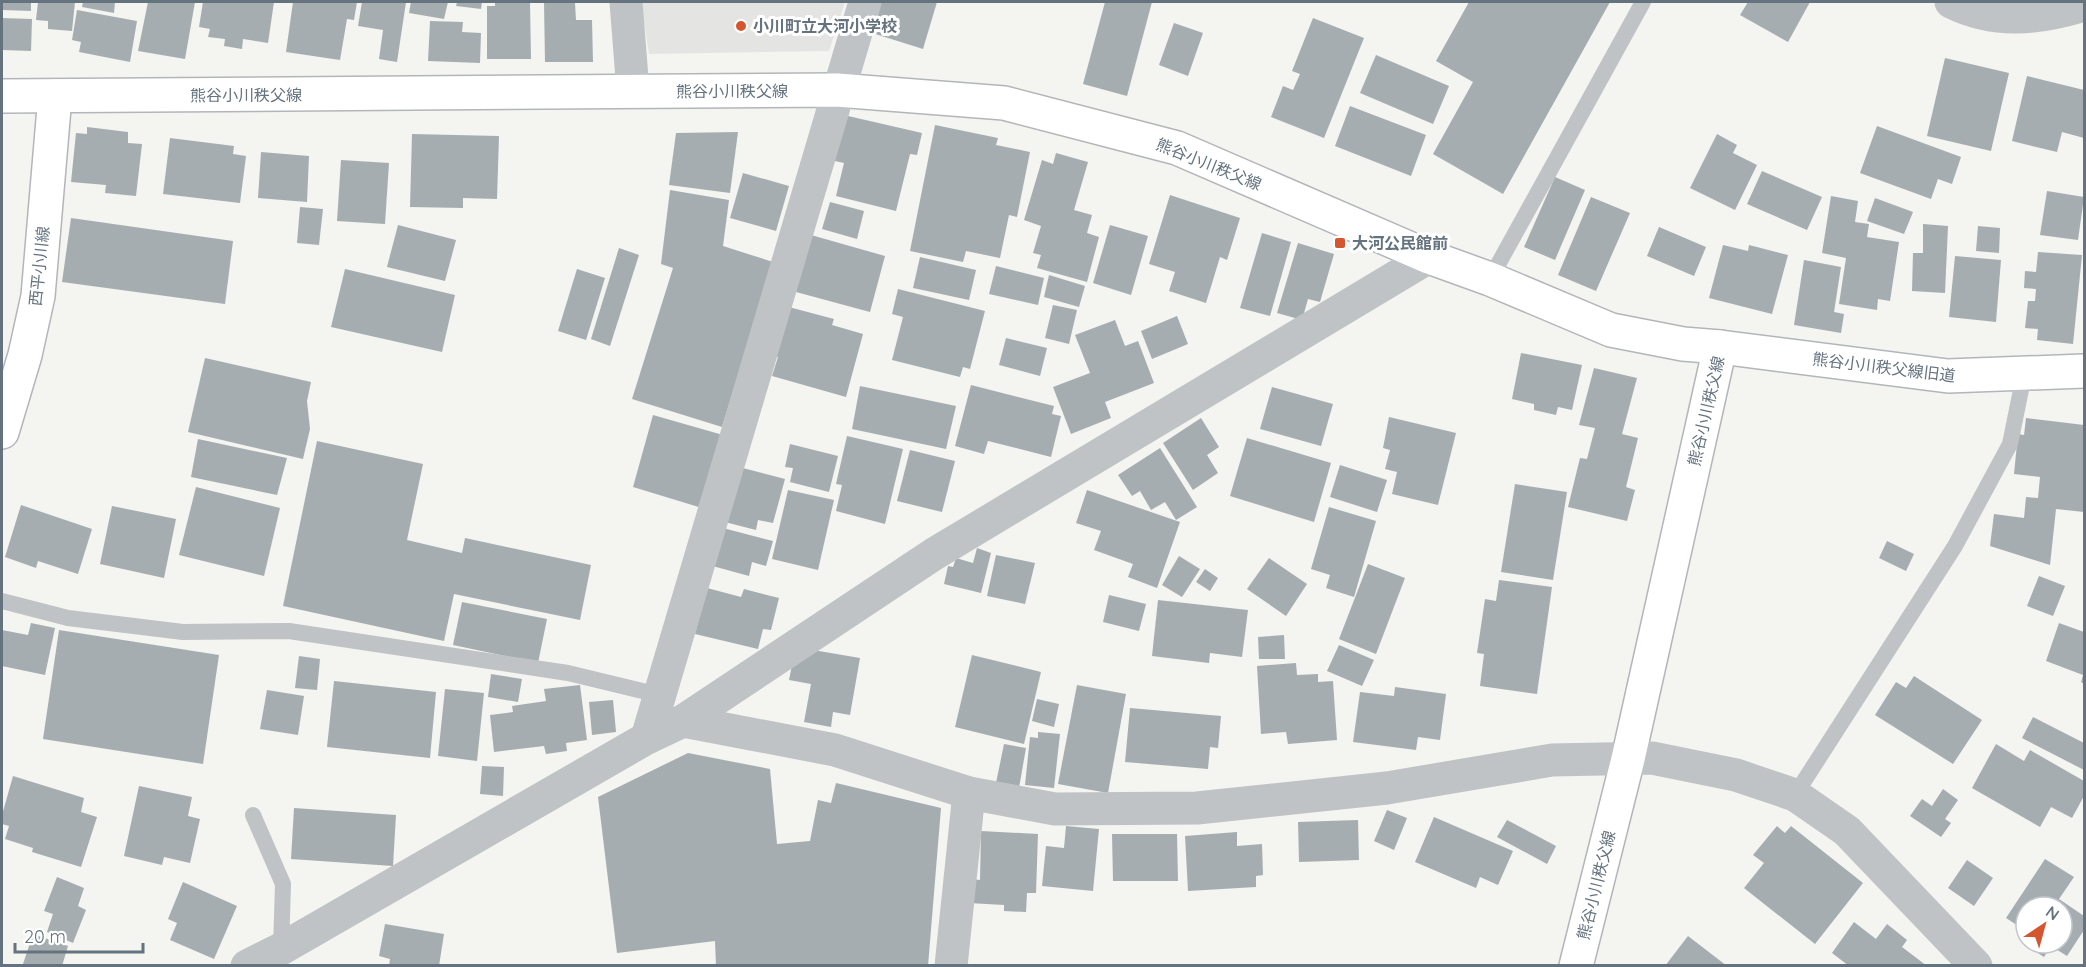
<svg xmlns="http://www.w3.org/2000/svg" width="2086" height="967" font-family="Quicksand,'Noto Sans JP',sans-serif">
<rect width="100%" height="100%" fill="#f4f4f0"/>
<polygon fill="#e4e5e3" points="641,2 845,2 829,51 649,54"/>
<g fill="#a6adb1">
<polygon points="2,2 31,2 31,11 2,10"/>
<polygon points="38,2 75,2 72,31 48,29 48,21 36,20"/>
<polygon points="83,2 115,2 114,13 82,7"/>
<polygon points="148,2 195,2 185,59 138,51"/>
<polygon points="203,2 274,2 268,43 243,39 242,49 224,46 225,39 208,37 210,29 199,27"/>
<polygon points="293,2 357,2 354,20 347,19 340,60 286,52"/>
<polygon points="362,2 406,2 397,62 379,59 383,30 358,26"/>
<polygon points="411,2 448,2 444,19 409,13"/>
<polygon points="457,2 482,2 481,9 456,6"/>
<polygon points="495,2 530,2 531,59 487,59 487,6 495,6"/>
<polygon points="877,2 937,2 923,49 869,32"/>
<polygon points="1105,2 1152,2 1127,96 1083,84"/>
<polygon points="1469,2 1610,2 1503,194 1433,154 1473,82 1436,61"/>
<polygon points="1748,2 1810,2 1788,42 1740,15"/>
<polygon points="544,3 575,3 576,20 592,20 593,62 545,62"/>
<polygon points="77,10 137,21 130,62 79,52 81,42 72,40"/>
<polygon points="2,18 32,19 31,51 2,50"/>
<polygon points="1313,18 1364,38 1324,138 1271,117 1283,86 1293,90 1300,74 1292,71"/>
<polygon points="430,21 463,22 462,32 481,33 480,63 428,61"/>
<polygon points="1174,23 1203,33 1188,76 1159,65"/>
<polygon points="1376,55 1449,86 1433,124 1360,93"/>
<polygon points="1945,58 2009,73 1991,151 1927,136"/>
<polygon points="2027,76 2084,90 2084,138 2062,132 2057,152 2012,141"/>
<polygon points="1350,106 1426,135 1411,176 1335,146"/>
<polygon points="848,116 922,133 917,155 910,154 896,211 836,196 844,163 826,159"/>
<polygon points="935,125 998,138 996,145 1030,152 1017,217 1009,215 1000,258 966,251 963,262 910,251"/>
<polygon points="1877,126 1961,157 1952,184 1938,179 1931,199 1860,173"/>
<polygon points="87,127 128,132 128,143 142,144 136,196 105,193 106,185 71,182 76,133 87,134"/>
<polygon points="738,132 730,193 669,185 676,133"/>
<polygon points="412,134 499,136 497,199 463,198 463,208 410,207"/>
<polygon points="1717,134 1737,145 1733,153 1757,165 1735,210 1690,188"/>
<polygon points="170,138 234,146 233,154 246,156 240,203 163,194"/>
<polygon points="261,152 309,156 307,202 258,198"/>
<polygon points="1056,153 1088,162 1074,210 1092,215 1087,233 1099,237 1087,282 1037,268 1041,255 1033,253 1041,226 1024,220 1042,160 1053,164"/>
<polygon points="341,160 389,163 385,224 337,221"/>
<polygon points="1762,171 1822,197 1807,230 1747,204"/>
<polygon points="743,173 789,186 776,231 730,218"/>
<polygon points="1555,177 1585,190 1555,260 1524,247"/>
<polygon points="670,190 729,200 723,246 773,262 722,427 632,399 673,268 661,264"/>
<polygon points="2047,191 2084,197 2078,240 2040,235"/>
<polygon points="1170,195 1240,218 1227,260 1220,257 1206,303 1169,291 1175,272 1149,264"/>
<polygon points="1831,196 1858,201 1855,222 1869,224 1867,237 1899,242 1890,301 1878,299 1877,310 1839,304 1846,258 1822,253"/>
<polygon points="1591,197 1630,213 1596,291 1558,275"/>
<polygon points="1875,198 1913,212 1904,234 1867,221"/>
<polygon points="830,202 864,211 857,239 822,229"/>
<polygon points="300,207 323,209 319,245 297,243"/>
<polygon points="71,218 233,241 225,304 62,282"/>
<polygon points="1923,224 1948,226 1945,293 1912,291 1913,253 1923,253"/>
<polygon points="398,225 456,240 445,281 387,267"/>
<polygon points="1110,225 1148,236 1131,295 1093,283"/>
<polygon points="1978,226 2000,228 1999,253 1976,251"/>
<polygon points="1659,227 1706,247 1694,276 1647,256"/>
<polygon points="1262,233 1291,242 1270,316 1240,308"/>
<polygon points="811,235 885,256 870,312 796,292"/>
<polygon points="1298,243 1334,254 1320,302 1308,299 1302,320 1277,313"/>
<polygon points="1723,245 1748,251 1749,245 1788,255 1772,314 1709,298"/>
<polygon points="619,248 639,255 610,346 591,339"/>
<polygon points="2038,252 2082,255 2073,344 2037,340 2038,329 2025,328 2028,301 2035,301 2036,289 2024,288 2025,271 2036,272"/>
<polygon points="1955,256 2001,260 1996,322 1949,317"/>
<polygon points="920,257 976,270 969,300 913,288"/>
<polygon points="1804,260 1841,267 1834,312 1844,314 1841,333 1794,325"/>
<polygon points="996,266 1044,278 1038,305 989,294"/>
<polygon points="345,269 455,295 442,352 331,327"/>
<polygon points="577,269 605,278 586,340 558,331"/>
<polygon points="1049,275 1085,286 1079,307 1044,297"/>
<polygon points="898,289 985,311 970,369 963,367 960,377 892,360 903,317 892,314"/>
<polygon points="1053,305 1077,310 1069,344 1045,338"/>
<polygon points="785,306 834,319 832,325 863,334 846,397 772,376 778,357 771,355"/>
<polygon points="1177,316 1188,344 1152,359 1141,331"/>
<polygon points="1115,320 1125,346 1138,341 1154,383 1105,402 1111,418 1071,434 1053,387 1090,373 1075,335"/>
<polygon points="1006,338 1047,348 1040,376 999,365"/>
<polygon points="1521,353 1582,365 1572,410 1558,407 1556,415 1534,410 1534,404 1512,399"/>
<polygon points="205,358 311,382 307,401 310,429 303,459 188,432"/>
<polygon points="1594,368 1637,378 1622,434 1638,438 1626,487 1635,490 1627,521 1568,507 1580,458 1587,459 1595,428 1579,425"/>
<polygon points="971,385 1054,406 1052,414 1061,416 1051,457 988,441 984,454 955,446"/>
<polygon points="860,386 956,406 946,449 852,429"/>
<polygon points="1272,387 1333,404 1321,446 1260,429"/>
<polygon points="653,415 723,435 702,508 633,487"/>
<polygon points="1389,417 1456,433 1438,505 1392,494 1397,472 1385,469 1390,450 1383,448"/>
<polygon points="1201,418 1219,447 1207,455 1218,473 1193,490 1163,443"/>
<polygon points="2026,418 2084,425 2084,512 2056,509 2050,565 1990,546 1994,514 2024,518 2026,497 2038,498 2040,477 2014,474 2018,434 2024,435"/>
<polygon points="847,436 903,449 885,524 836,511 842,485 836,484"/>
<polygon points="1247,438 1331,463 1314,522 1230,496"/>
<polygon points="198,439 287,458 277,495 191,477"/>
<polygon points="317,441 423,464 407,540 462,553 465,538 591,565 580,620 454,594 444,641 283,606"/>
<polygon points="790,444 838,456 829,492 790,482 793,468 785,467"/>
<polygon points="1160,448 1197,507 1176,520 1165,502 1151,510 1140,491 1132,496 1118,475"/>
<polygon points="910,450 955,461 942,512 897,501"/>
<polygon points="1340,465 1387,480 1377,512 1330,497"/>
<polygon points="739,467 785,479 773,523 758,520 756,530 717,520"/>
<polygon points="1515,484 1567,492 1553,580 1501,572"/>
<polygon points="196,487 280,508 264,576 179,555"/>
<polygon points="788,490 834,500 818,570 772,559"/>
<polygon points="1087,490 1180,522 1157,588 1128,577 1133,564 1094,550 1101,531 1076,523"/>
<polygon points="21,505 92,529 78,574 38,561 36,568 5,557"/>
<polygon points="112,506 176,519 164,578 100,564"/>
<polygon points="1329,507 1376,521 1354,597 1326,588 1330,575 1311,569"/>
<polygon points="719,527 773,541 766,566 752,562 749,576 709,565"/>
<polygon points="1887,541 1914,554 1906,571 1879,558"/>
<polygon points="977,548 991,553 981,593 944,584 948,566 953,567 956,558 973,563"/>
<polygon points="996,555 1035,563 1025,604 987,596"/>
<polygon points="1179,556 1200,569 1182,597 1162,585"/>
<polygon points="1269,558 1307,584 1286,616 1247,589"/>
<polygon points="1368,564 1405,578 1376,654 1339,639"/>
<polygon points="1205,569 1218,578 1210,591 1196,582"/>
<polygon points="2039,576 2065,586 2053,616 2027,606"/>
<polygon points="1499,580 1552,587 1537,694 1480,686 1484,654 1477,653 1485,599 1496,601"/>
<polygon points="707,588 741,597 744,589 779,598 771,630 763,629 758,649 695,634"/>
<polygon points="1109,595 1146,604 1139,631 1103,622"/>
<polygon points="1158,600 1248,610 1242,657 1210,653 1209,663 1152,656"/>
<polygon points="462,602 547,619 538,663 453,645"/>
<polygon points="31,623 55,628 45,675 2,666 2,630 28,635"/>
<polygon points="2059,623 2084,632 2084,684 2081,682 2083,675 2046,661"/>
<polygon points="59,630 219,655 203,764 43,739"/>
<polygon points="1284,635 1285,659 1259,659 1258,637"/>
<polygon points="1339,645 1374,660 1362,686 1327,671"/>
<polygon points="813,650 860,658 850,715 833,712 831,727 804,722 811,684 789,680 792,665"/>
<polygon points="972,655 1041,672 1024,744 955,727"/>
<polygon points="299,656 320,659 317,690 295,688"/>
<polygon points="1296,663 1297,675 1318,674 1318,682 1333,681 1337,740 1288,744 1286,732 1261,734 1257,666"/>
<polygon points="491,674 522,679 518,702 488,697"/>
<polygon points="1914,676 1982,720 1953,764 1875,715 1896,682 1906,688"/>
<polygon points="334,681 436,692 430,758 327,747"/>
<polygon points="580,685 587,740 566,743 567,751 546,754 544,746 494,752 490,715 513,712 512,706 546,701 544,689"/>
<polygon points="1077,685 1126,694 1108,793 1058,784"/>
<polygon points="1395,687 1446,694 1440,740 1418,737 1416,750 1353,742 1360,692 1394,696"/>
<polygon points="445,689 484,693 477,761 438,756"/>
<polygon points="267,690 304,696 298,735 260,729"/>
<polygon points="1037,699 1059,704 1054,727 1032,721"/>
<polygon points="613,700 616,732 592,735 589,702"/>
<polygon points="1130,708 1221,716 1218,748 1210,747 1208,769 1125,762"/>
<polygon points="2033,717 2084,743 2084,770 2022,738"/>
<polygon points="1038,732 1060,734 1054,788 1025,785 1030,737 1038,738"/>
<polygon points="1004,744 1026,748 1019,788 996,783"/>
<polygon points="1996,744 2024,761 2030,750 2084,781 2084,796 2072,818 2051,807 2040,827 1972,788"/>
<polygon points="688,753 770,769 777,844 810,841 818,800 831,803 836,783 941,808 928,966 716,966 715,941 617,953 598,797"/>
<polygon points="482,766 504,767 503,796 480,794"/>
<polygon points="13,776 84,798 81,812 97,817 81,867 32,852 33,848 5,839 9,826 2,824 2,815"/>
<polygon points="139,786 192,797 188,816 200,819 190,863 164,857 162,865 124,856"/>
<polygon points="1943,789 1958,800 1945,819 1951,823 1941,837 1910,816 1922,799 1932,806"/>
<polygon points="294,808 396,815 393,866 291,859"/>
<polygon points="1387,810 1407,818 1394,850 1374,841"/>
<polygon points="1434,817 1513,851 1498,885 1480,877 1476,888 1415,862"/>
<polygon points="1358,820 1359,860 1299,862 1298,822"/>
<polygon points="1507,820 1556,846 1547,864 1497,837"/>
<polygon points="1066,826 1099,829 1093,891 1042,886 1046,846 1064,848"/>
<polygon points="1777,826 1785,833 1791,826 1863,883 1815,944 1744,888 1764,863 1753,855"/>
<polygon points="981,831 1038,834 1036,893 1027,893 1026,912 1004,911 1004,905 969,903 970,879 980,880"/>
<polygon points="1237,832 1237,846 1262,844 1263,875 1256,876 1256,887 1188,891 1185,836"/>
<polygon points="1112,834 1177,834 1178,881 1113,881"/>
<polygon points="2045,859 2074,877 2059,899 2084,916 2084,930 2067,956 2051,946 2044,957 2022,943 2062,943 2062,907 2026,907 2026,931 2006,918"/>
<polygon points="1967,860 1993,878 1974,906 1948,888"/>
<polygon points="57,877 84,888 78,906 86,910 73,943 47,932 53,914 44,911"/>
<polygon points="183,882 237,906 214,959 170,940 177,923 168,919"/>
<polygon points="1854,922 1876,939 1887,924 1907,940 1902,947 1927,966 1849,966 1832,953"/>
<polygon points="385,924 444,934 439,966 389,966 390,959 379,956"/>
<polygon points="33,934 68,946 62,966 23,964"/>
<polygon points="1688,936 1727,966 1665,966"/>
</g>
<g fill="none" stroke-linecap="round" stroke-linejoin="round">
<defs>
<g id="secondary">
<polyline points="1720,347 1948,376 2084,371"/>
<polyline points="2,432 25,355 38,296 55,96"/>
</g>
<polyline id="primary" points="2,96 837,90 1004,103 1177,148 1429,257 1490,279 1611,330 1683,344 1720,347 1628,759 1576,966"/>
</defs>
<use href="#secondary" stroke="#b2b6ba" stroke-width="36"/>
<use href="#primary" stroke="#b3b6b9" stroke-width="36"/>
<g stroke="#bfc3c6" stroke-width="16">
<polyline points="1490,279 1643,2"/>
<polyline points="2,601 68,618 183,632 289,631 568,673 659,695"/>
<polyline points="1795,795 1955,546 2010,444 2024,375"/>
<polyline points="253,815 283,884 281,949"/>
</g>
<g stroke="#bfc3c6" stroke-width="33">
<polyline points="626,2 633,91"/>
<path d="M1951,2c44,22 87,17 133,3"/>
<polyline points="683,721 835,750 969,793 1055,809 1197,808 1387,788 1552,760 1652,758 1736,775 1795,795 1847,831 1976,966"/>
<polyline points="647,738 865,2"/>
<polyline points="247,966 281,949 647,738 683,721 934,554 1429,257"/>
<polyline points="951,966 969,793"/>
</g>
<use href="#secondary" stroke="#fff" stroke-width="33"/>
<use href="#primary" stroke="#fff" stroke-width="33"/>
</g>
<g fill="#d4562f" stroke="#fff" stroke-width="2">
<circle cx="741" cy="26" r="6"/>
<rect x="1334" y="237" width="12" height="12" rx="3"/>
</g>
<g text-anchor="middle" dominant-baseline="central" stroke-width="6" stroke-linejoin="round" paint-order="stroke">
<g font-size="16" font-weight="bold" fill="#65737f" stroke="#fff" text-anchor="start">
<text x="753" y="26">小川町立大河小学校</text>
<text x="1352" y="243">大河公民館前</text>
</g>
<g font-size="16" fill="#65737f" stroke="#fff">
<text x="732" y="91">熊谷小川秩父線</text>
<text x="246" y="95">熊谷小川秩父線</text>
<text transform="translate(1209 164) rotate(22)">熊谷小川秩父線</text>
<text transform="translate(39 266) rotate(-84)">西平小川線</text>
<text transform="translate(1884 367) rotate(7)">熊谷小川秩父線旧道</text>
<text transform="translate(1706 411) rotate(-77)">熊谷小川秩父線</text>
<text transform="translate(1596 885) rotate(-76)">熊谷小川秩父線</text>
</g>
</g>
<rect width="2086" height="967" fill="none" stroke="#65737f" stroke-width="6"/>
<g transform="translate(2044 925) rotate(36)"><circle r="28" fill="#ffffff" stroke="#c1c7cc" stroke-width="1.5"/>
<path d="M0-4.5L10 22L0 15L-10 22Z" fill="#d4562f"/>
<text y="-9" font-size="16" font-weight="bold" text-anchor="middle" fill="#65737f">N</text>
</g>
<path d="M15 943v9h128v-9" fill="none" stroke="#65737f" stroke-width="3"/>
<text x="24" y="943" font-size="18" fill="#65737f" stroke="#ffffff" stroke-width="4.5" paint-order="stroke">20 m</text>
</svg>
